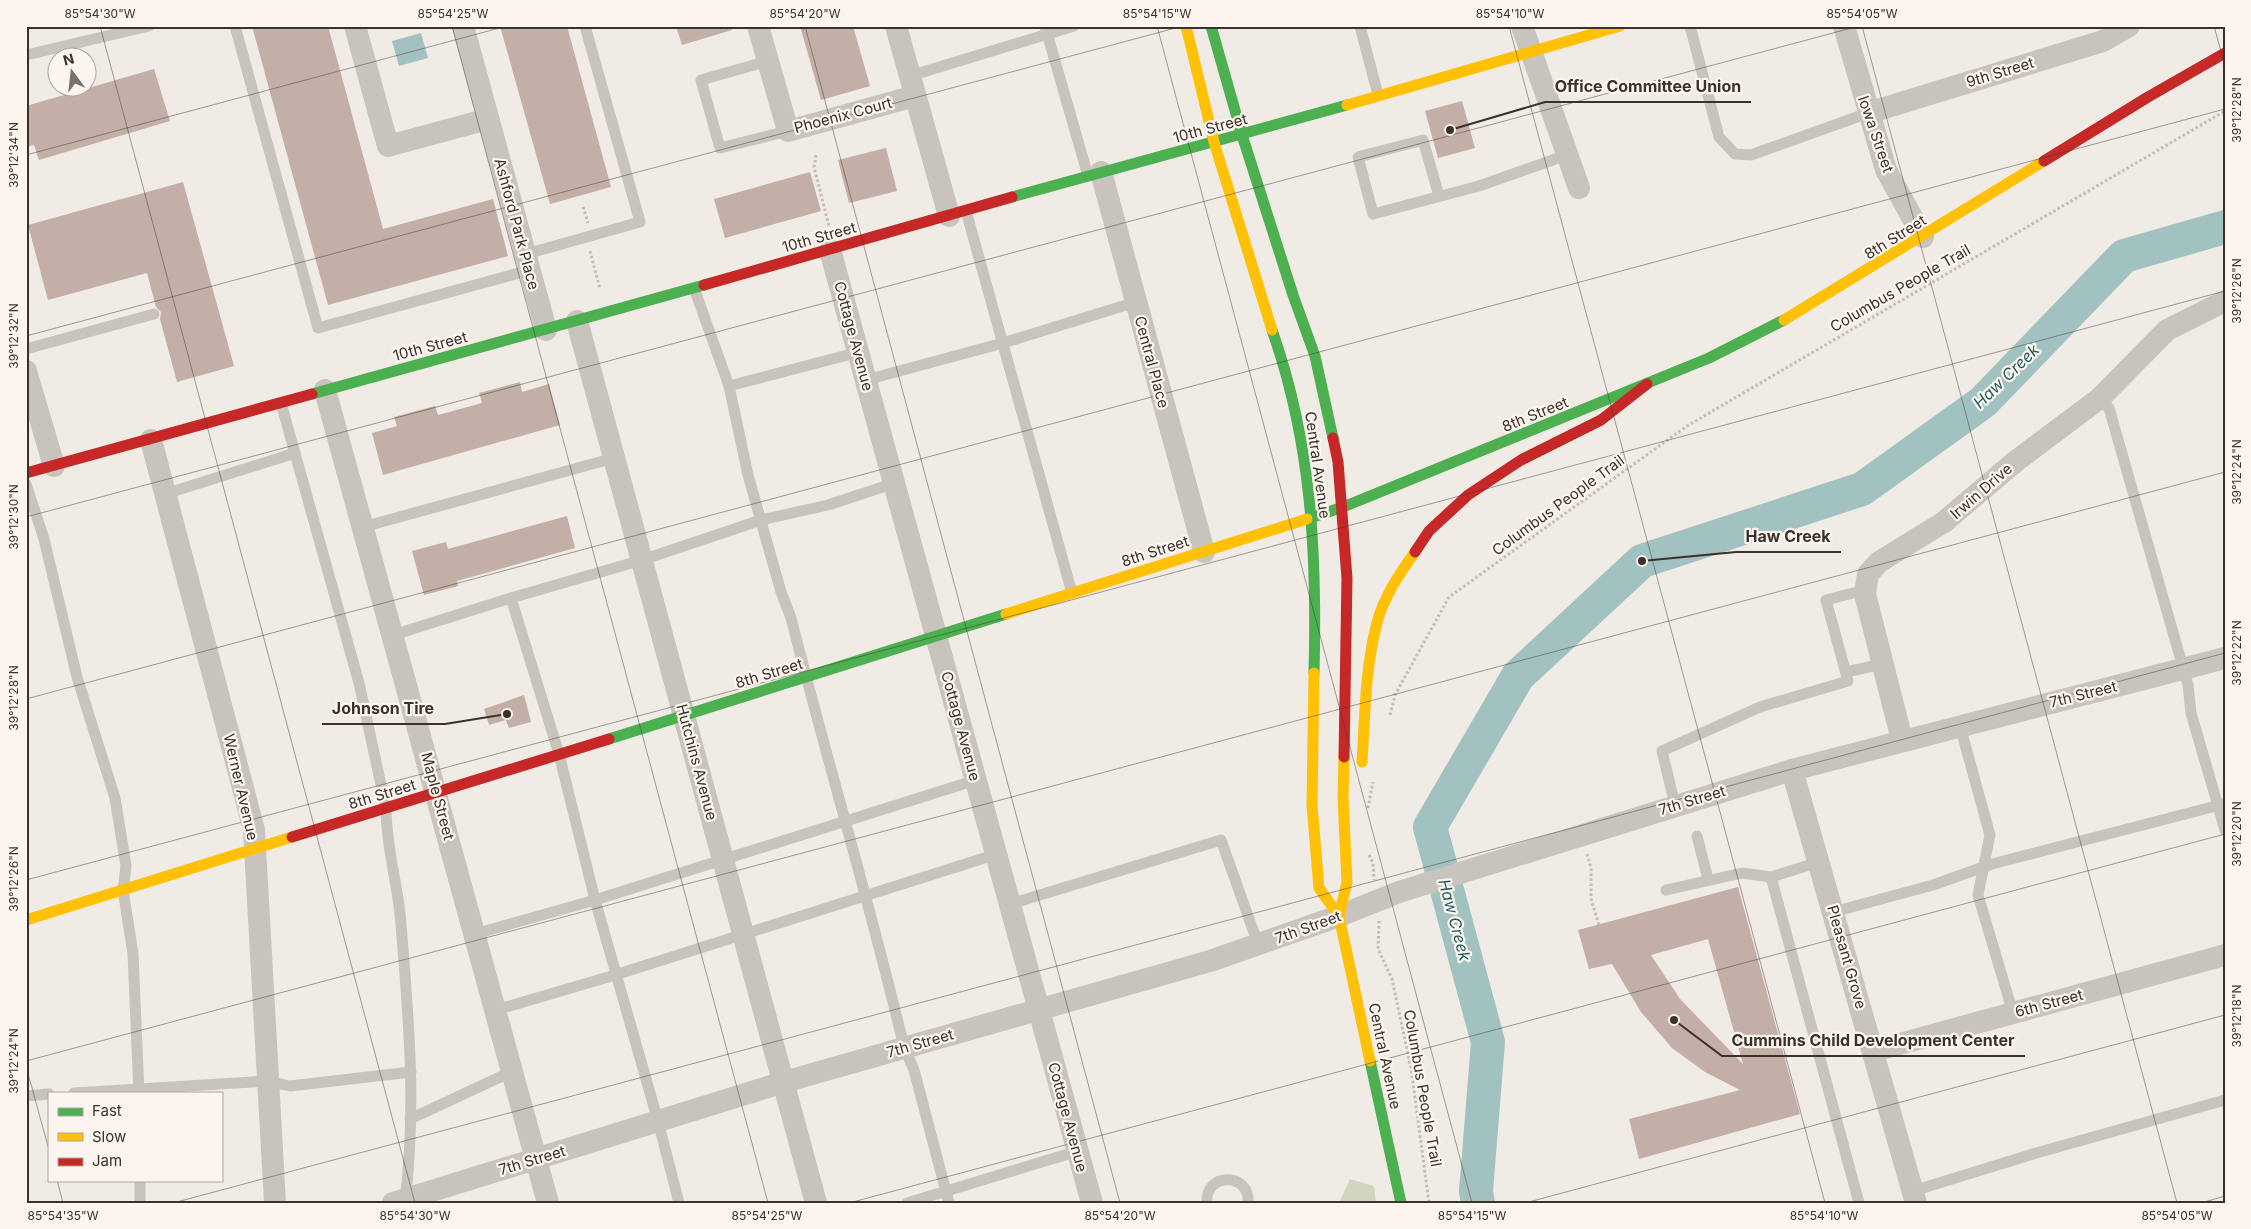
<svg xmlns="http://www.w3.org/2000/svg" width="2251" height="1229" font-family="Inter,sans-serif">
<rect width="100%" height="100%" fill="#f0ebe5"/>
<polygon fill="#d1d6bf" points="1350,1179 1374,1186 1376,1203 1339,1203"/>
<polygon fill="#a1c2c1" points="421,33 428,58 399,66 392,41"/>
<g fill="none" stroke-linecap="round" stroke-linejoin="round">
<polyline stroke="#a1c2c1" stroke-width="34" points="1478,1203 1476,1191 1488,1042 1430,827 1518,676 1642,561 1862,489 1983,402 2124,256 2225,227"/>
</g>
<g fill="#c3afa7" fill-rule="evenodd">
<polygon points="252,26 328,26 383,229 493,199 508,256 328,305"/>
<polygon points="500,26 567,26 611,187 550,204"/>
<polygon points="676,26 731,26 732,30 682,45"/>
<polygon points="800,26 853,26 870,86 821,100"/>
<polygon points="154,69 170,121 39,160 34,145 26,147 26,106"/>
<polygon points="1462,101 1475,148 1438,158 1425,111"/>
<polygon points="886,148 897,191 849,203 838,160"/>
<polygon points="810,172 821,211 725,238 714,199"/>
<polygon points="183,182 234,366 177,382 160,319 161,312 156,307 147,273 48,300 28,225"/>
<polygon points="520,382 522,392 549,384 560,425 383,475 372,433 397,426 394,417 435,406 438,415 482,403 479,393"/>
<polygon points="567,516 575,548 457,581 458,586 424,595 412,551 446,542 448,549"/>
<polygon points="524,695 531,722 509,728 506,720 489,725 484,709"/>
<path d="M1738,887l62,227 -161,45 -10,-40 111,-29 -35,-18 -33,-24 -31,-36 -29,-48 -23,5 -11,-39zM1708,939l35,125 -63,-65 -29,-44z"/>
</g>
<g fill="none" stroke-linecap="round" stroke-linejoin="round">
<g stroke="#c2bbb6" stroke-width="3" stroke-dasharray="2.5 2.5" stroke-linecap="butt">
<polyline points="816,155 814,167 829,226"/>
<polyline points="583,207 588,223"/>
<polyline points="590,251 600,289"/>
<polyline points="1390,715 1395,695 1449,597 1687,426 2225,111"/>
<polyline points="1368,808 1373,782"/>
<polyline points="1587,854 1591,868 1591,899 1599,925"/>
<polyline points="1369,855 1373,863 1374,880"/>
<polyline points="1379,921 1378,949 1392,979 1411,1068 1429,1203"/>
</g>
<g stroke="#c9c3be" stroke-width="11">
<polyline points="235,26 318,328 530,270"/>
<polyline points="1045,26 1088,176"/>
<polyline points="1360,26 1378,95"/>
<polyline points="1690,26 1719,137 1735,154 1751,155 1868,113"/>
<polyline points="26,55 149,26"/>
<polyline points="768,61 701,80 720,148 788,131"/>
<polyline points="910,76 1074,26"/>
<polyline points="1439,196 1423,140 1358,157 1373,214 1479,186 1567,155"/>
<polyline points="966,211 1072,593"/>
<polyline points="526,254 640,222 585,26"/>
<path d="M694,288l35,98 19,89 33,117 10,26c36,143 79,285 113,429l10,23 35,133"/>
<polyline points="26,349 154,314"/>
<polyline points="866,380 1003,343 1136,302"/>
<polyline points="729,386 859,352"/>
<polyline points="2100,398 2109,408 2188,685 2191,713 2225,830"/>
<path d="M281,403l78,280 27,125c0,36 10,70 14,105 8,95 17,193 5,288"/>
<polyline points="26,484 44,539 77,677 115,798 126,866 123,890 133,954 139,1093"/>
<polyline points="165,494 295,453"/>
<polyline points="363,527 614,458"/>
<polyline points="511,598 559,754 595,900 658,1121 679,1203"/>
<polyline points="393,635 511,598 642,560 761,520 828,505 895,483"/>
<polyline points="1846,672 1883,664"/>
<polyline points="1960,726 1990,835 1978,895 2013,1013"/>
<polyline points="1675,805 1662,751 1760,707 1848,681 1826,600 1865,590"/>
<polyline points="1697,836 1708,879"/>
<polyline points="1771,877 1859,1203"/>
<polyline points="1666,890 1742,873 1771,877 1819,862"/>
<polyline points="1010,904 1221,840 1258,944"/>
<polyline points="1833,912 1933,885 1992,864 2224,804"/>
<polyline points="475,934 595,900 976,780"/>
<polyline points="496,1010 615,975 997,854"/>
<polyline points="74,1093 268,1081 290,1086 411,1072"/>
<polyline points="26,1096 49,1094"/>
<polyline points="410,1119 513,1071"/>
<polyline points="1913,1191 2033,1154 2225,1100"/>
<polyline points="140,1203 140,1180"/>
<polyline points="907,1203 1078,1151"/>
<path d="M1207,1203c-3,-31 44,-31 41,0"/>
</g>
<g stroke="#c9c3be" stroke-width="22">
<polyline points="355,26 388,146 488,119"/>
<polyline points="463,26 546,330"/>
<polyline points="758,26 788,131 915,96"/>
<polyline points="896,26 949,216"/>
<polyline points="1522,26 1579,188"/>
<polyline points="1844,26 1886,170 1923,237"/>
<polyline points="1868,113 2103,41 2129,26"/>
<polyline points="1101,172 1204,552"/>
<polyline points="830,250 1092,1203"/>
<polyline points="577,321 816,1203"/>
<polyline points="26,371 54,466"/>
<polyline points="325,390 548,1203"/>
<polyline points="151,440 254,830 275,1203"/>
<polyline points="1902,740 1865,594 1868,574 1879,562 1944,522 2016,461 2100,398 2167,330 2225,301"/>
<polyline points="1792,770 1916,1203"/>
<polyline points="1874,1051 2225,955"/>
<polyline points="393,1203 784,1082 1210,961 1339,916 1399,892 1792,770 2225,658"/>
</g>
<g stroke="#4caf50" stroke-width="11">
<polyline points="1211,26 1242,135 1293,295 1315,356 1333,438"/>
<polyline points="1012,197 1347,105"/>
<path d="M1272,330c40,113 45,225 42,343"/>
<polyline points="312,394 704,285"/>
<polyline points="1307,519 1343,507 1709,358 1784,320"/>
<polyline points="609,739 1006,614"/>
<polyline points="1370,1061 1401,1203"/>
</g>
<g stroke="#ffc107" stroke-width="11">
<polyline points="1186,26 1214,142 1272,330"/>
<polyline points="1347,105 1620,26"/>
<polyline points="1784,320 2044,161"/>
<polyline points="1006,614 1307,519"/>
<polyline points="1314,673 1312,805 1319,888 1339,916 1370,1061"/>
<path d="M1362,762c3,-46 3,-94 15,-139 6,-25 23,-50 38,-71"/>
<polyline points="1339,916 1347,882 1343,798 1344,757"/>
<polyline points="26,920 292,837"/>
</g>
<g stroke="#c62828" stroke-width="11">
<polyline points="2044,161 2148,97 2225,53"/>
<polyline points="704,285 1012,197"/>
<polyline points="1333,438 1338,462 1347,578 1344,757"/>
<polyline points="26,473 312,394"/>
<polyline points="1415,552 1429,531 1468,495 1521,460 1601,420 1647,384"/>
<polyline points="292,837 609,739"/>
</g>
</g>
<path fill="none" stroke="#3b302b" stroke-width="1" stroke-opacity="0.45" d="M100,26l315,1177M452,26l316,1177M805,26l315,1177M1157,26l315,1177M1509,26l316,1177M1862,26l315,1177M2214,26l11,40M26,155l481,-129M26,336l1157,-310M26,517l1833,-491M26,699l2199,-590M26,880l2199,-589M26,1061l2199,-589M26,1066l23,84M57,1180l6,23M173,1203l2052,-550M849,1203l1376,-369M1525,1203l700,-188M2201,1203l24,-7"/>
<g text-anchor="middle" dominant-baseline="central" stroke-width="4.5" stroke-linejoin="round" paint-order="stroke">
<g font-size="15" fill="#3b302b" stroke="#fbf5ee">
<text transform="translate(2000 72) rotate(-17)">9th Street</text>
<text transform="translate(843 115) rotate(-15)">Phoenix Court</text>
<text transform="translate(1210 128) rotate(-15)">10th Street</text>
<text transform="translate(1876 134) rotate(71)">Iowa Street</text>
<text transform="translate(517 224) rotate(75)">Ashford Park Place</text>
<text transform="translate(819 237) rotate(-16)">10th Street</text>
<text transform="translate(1895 237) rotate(-32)">8th Street</text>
<text transform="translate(1900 288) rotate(-30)">Columbus People Trail</text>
<text transform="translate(854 336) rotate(75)">Cottage Avenue</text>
<text transform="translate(430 346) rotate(-15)">10th Street</text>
<text transform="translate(1152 362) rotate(75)">Central Place</text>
<text transform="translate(1535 414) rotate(-22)">8th Street</text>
<text transform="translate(1318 465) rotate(82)">Central Avenue</text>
<text transform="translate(1981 491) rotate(-41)">Irwin Drive</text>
<text transform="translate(1558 505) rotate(-36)">Columbus People Trail</text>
<text transform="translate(1155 551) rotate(-18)">8th Street</text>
<text transform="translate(769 673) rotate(-17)">8th Street</text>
<text transform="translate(2083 694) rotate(-14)">7th Street</text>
<text transform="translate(961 726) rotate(75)">Cottage Avenue</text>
<text transform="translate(697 762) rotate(75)">Hutchins Avenue</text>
<text transform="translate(241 787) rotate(77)">Werner Avenue</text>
<text transform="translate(382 794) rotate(-17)">8th Street</text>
<text transform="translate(438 796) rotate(75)">Maple Street</text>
<text transform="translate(1692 800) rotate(-17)">7th Street</text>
<text transform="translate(1308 927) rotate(-20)">7th Street</text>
<text transform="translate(1847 957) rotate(74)">Pleasant Grove</text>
<text transform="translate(2049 1003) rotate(-15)">6th Street</text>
<text transform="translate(920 1043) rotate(-16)">7th Street</text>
<text transform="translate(1385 1056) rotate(78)">Central Avenue</text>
<text transform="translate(1423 1088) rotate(80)">Columbus People Trail</text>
<text transform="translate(1068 1117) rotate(75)">Cottage Avenue</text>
<text transform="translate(532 1160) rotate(-17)">7th Street</text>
</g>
<g font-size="16" font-style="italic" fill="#1f5a5e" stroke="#fbf5ee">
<text transform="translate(2006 376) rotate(-44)">Haw Creek</text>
<text transform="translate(1455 920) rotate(75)">Haw Creek</text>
</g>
</g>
<path fill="none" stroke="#3b302b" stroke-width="2" d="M1450 130L1545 102H1751M1642 561L1736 552H1841M507 714L445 724H322M1674 1020L1722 1056H2025"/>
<g fill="#3b302b" stroke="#fbf5ee" stroke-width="2">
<circle cx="1450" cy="130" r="5"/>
<circle cx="1642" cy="561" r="5"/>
<circle cx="507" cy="714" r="5"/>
<circle cx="1674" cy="1020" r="5"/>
</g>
<g font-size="16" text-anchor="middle" font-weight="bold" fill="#3b302b" stroke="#fbf5ee" stroke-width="4.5" stroke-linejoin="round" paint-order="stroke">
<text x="1648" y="92">Office Committee Union</text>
<text x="1788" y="542">Haw Creek</text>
<text x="383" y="714">Johnson Tire</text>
<text x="1873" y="1046">Cummins Child Development Center</text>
</g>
<rect width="2251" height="1229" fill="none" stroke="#fbf5ee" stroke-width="55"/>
<rect x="48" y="1092" width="175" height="90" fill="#fbf5ee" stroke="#aea6a0"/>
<rect x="58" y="1108" width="25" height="8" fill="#4caf50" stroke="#aea6a0"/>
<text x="92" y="1116" font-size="15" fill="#3b302b">Fast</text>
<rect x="58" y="1133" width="25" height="8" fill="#ffc107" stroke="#aea6a0"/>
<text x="92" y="1142" font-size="15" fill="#3b302b">Slow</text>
<rect x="58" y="1158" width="25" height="8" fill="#c62828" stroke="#aea6a0"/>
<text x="92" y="1166" font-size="15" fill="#3b302b">Jam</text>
<g transform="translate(72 72) rotate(345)"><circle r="24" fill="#fbf5ee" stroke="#aea6a0"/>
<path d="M0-4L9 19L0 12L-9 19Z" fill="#7a716c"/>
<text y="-8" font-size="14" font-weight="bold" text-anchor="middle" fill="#3b302b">N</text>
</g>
<rect x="28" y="28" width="2196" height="1174" fill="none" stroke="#3b302b" stroke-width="2"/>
<g font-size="12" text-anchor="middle" fill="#3b302b">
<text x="100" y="18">85°54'30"W</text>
<text x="453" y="18">85°54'25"W</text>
<text x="805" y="18">85°54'20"W</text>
<text x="1157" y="18">85°54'15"W</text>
<text x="1510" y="18">85°54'10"W</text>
<text x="1862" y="18">85°54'05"W</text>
<text transform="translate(2237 110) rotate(-90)" y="4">39°12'28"N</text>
<text transform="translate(14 155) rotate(-90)" y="4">39°12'34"N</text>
<text transform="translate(2237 291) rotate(-90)" y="4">39°12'26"N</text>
<text transform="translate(14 336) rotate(-90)" y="4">39°12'32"N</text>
<text transform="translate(2237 472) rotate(-90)" y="4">39°12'24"N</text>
<text transform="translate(14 517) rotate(-90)" y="4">39°12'30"N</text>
<text transform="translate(2237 653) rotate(-90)" y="4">39°12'22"N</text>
<text transform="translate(14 698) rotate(-90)" y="4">39°12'28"N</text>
<text transform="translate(2237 834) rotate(-90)" y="4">39°12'20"N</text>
<text transform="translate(14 879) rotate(-90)" y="4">39°12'26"N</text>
<text transform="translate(2237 1016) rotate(-90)" y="4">39°12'18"N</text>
<text transform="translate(14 1061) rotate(-90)" y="4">39°12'24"N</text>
<text x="63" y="1220">85°54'35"W</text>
<text x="415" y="1220">85°54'30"W</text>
<text x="767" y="1220">85°54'25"W</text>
<text x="1120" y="1220">85°54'20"W</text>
<text x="1472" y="1220">85°54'15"W</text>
<text x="1824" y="1220">85°54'10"W</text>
<text x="2177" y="1220">85°54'05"W</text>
</g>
</svg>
